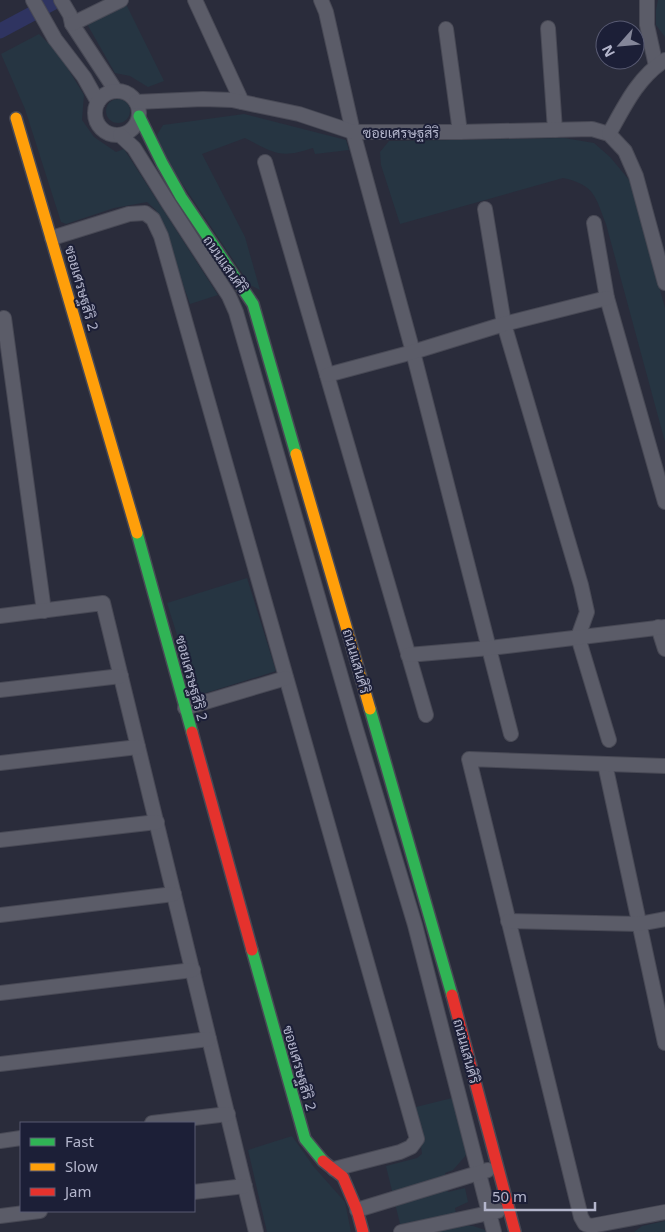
<svg xmlns="http://www.w3.org/2000/svg" width="665" height="1232" font-family="'Noto Sans',Sarabun,sans-serif">
<rect width="100%" height="100%" fill="#2a2c3b"/>
<g fill="#263542">
<polygon points="658,0 665,0 665,37 656,25 656,10"/>
<polygon points="126,4 164,81 148,87 130,76 115,73 87,24"/>
<polygon points="39,34 59,54 84,95 82,120 94,137 116,152 124,149 218,295 190,304 156,210 147,202 114,208 66,224 61,222 25,109 1,54"/>
<circle cx="118" cy="111" r="12"/>
<path d="M244,114l102,26 3,10 -34,4 -2,-6c-33,11 -39,5 -68,-10l-43,16 43,83 15,53 -10,-5 -89,-133 -4,-17 6,-10z"/>
<path d="M564,138l30,5 16,14 20,24 35,127v134l-59,-218c-11,-28 -11,-39 -43,-46l-163,46 -19,-59 -1,-13 9,-11z"/>
<polygon points="247,578 276,671 196,696 167,603"/>
<polygon points="452,1098 467,1154 453,1170 445,1173 448,1192 465,1188 468,1202 455,1208 458,1225 473,1226 485,1230 486,1232 402,1232 386,1166 417,1158 422,1154 416,1107"/>
<polygon points="292,1136 314,1167 345,1202 351,1232 267,1232 248,1150"/>
<polygon points="665,1221 665,1232 634,1232 642,1226"/>
</g>
<g fill="none" stroke-linecap="round" stroke-linejoin="round">
<polyline stroke="#2f3461" stroke-width="15" points="0,31 58,0"/>
<defs>
<g id="street">
<polyline points="33,0 55,39 84,77 98,102"/>
<polyline points="61,0 70,15 72,24 116,91"/>
<polyline points="195,0 242,102"/>
<polyline points="321,0 326,12 353,132 413,352 511,734"/>
<polyline points="647,0 647,25 656,66"/>
<polyline points="72,24 121,0"/>
<polyline points="548,28 555,130"/>
<polyline points="446,29 460,132"/>
<circle cx="117" cy="113" r="22"/>
<polyline points="136,102 203,99 232,100 299,114 353,132 460,132 592,129 609,134 625,151 636,176 665,283"/>
<path d="M609,134c15,-27 29,-57 56,-74"/>
<polyline points="120,135 134,148 169,204 229,296 236,312 356,729 415,925 494,1232"/>
<polyline points="265,162 426,715"/>
<polyline points="485,209 504,324 581,585 587,612 578,637 609,740"/>
<polyline points="594,223 607,298 665,502"/>
<polyline points="52,238 129,214 145,213 153,219 161,236 417,1139 411,1147 400,1152 334,1169"/>
<polyline points="4,318 44,611"/>
<polyline points="327,375 413,352 504,324 607,298"/>
<polyline points="0,616 103,603 256,1232"/>
<polyline points="658,627 665,649"/>
<polyline points="408,655 490,648 665,627"/>
<polyline points="0,690 121,676"/>
<polyline points="185,708 286,678"/>
<polyline points="0,763 138,747"/>
<polyline points="605,764 665,1043"/>
<polyline points="665,766 469,759 581,1217 585,1224 591,1226 665,1212"/>
<polyline points="0,840 157,822"/>
<polyline points="0,915 174,894"/>
<polyline points="508,921 639,924 665,919"/>
<polyline points="0,993 193,970"/>
<polyline points="0,1064 209,1039"/>
<polyline points="152,1123 228,1114"/>
<polyline points="0,1141 21,1138"/>
<polyline points="194,1192 245,1186"/>
<polyline points="357,1210 488,1170"/>
<polyline points="0,1216 40,1211"/>
<polyline points="401,1232 498,1211"/>
</g>
<g id="fast">
<polyline points="139,116 162,163 181,197 253,304 296,454"/>
<polyline points="137,533 192,732"/>
<polyline points="370,709 452,995"/>
<polyline points="252,950 305,1139 323,1161"/>
</g>
<g id="slow">
<polyline points="16,118 137,533"/>
<polyline points="296,454 370,709"/>
</g>
<g id="jam">
<polyline points="192,732 252,950"/>
<polyline points="452,995 515,1232"/>
<polyline points="323,1161 343,1177 357,1210 363,1232"/>
</g>
</defs>
<use href="#street" stroke="#484955" stroke-width="16"/>
<use href="#fast" stroke="#484955" stroke-width="14"/>
<use href="#slow" stroke="#484955" stroke-width="14"/>
<use href="#jam" stroke="#484955" stroke-width="14"/>
<use href="#street" stroke="#5b5c68" stroke-width="14"/>
<use href="#fast" stroke="#30b455" stroke-width="11"/>
<use href="#slow" stroke="#ff9f0a" stroke-width="11"/>
<use href="#jam" stroke="#e5322d" stroke-width="11"/>
</g>
<g text-anchor="middle" dominant-baseline="central" stroke-width="4" stroke-linejoin="round" paint-order="stroke">
<g font-size="14" fill="#b4b6cc" stroke="#1c1f37">
<text x="401" y="132">ซอยเศรษฐสิริ</text>
<text transform="translate(226 264) rotate(55)">ถนนแสนศิริ</text>
<text transform="translate(82 288) rotate(74)">ซอยเศรษฐสิริ 2</text>
<text transform="translate(357 661) rotate(74)">ถนนแสนศิริ</text>
<text transform="translate(192 678) rotate(75)">ซอยเศรษฐสิริ 2</text>
<text transform="translate(467 1051) rotate(75)">ถนนแสนศิริ</text>
<text transform="translate(300 1068) rotate(74)">ซอยเศรษฐสิริ 2</text>
</g>
</g>
<rect x="20" y="1122" width="175" height="90" fill="#1c1f37" stroke="#595b73"/>
<rect x="30" y="1138" width="25" height="8" fill="#30b455" stroke="#595b73"/>
<text x="65" y="1147" font-size="15" fill="#b4b6cc">Fast</text>
<rect x="30" y="1163" width="25" height="8" fill="#ff9f0a" stroke="#595b73"/>
<text x="65" y="1172" font-size="15" fill="#b4b6cc">Slow</text>
<rect x="30" y="1188" width="25" height="8" fill="#e5322d" stroke="#595b73"/>
<text x="65" y="1197" font-size="15" fill="#b4b6cc">Jam</text>
<g transform="translate(620 45) rotate(243)"><circle r="24" fill="#1c1f37" stroke="#595b73"/>
<path d="M0-4L9 19L0 12L-9 19Z" fill="#848699"/>
<text y="-8" font-size="14" font-weight="bold" text-anchor="middle" fill="#b4b6cc">N</text>
</g>
<path d="M485 1202v8h110v-8" fill="none" stroke="#b4b6cc" stroke-width="2.5"/>
<text x="492" y="1202" font-size="15" fill="#b4b6cc" stroke="#1c1f37" stroke-width="4" paint-order="stroke">50 m</text>
</svg>
